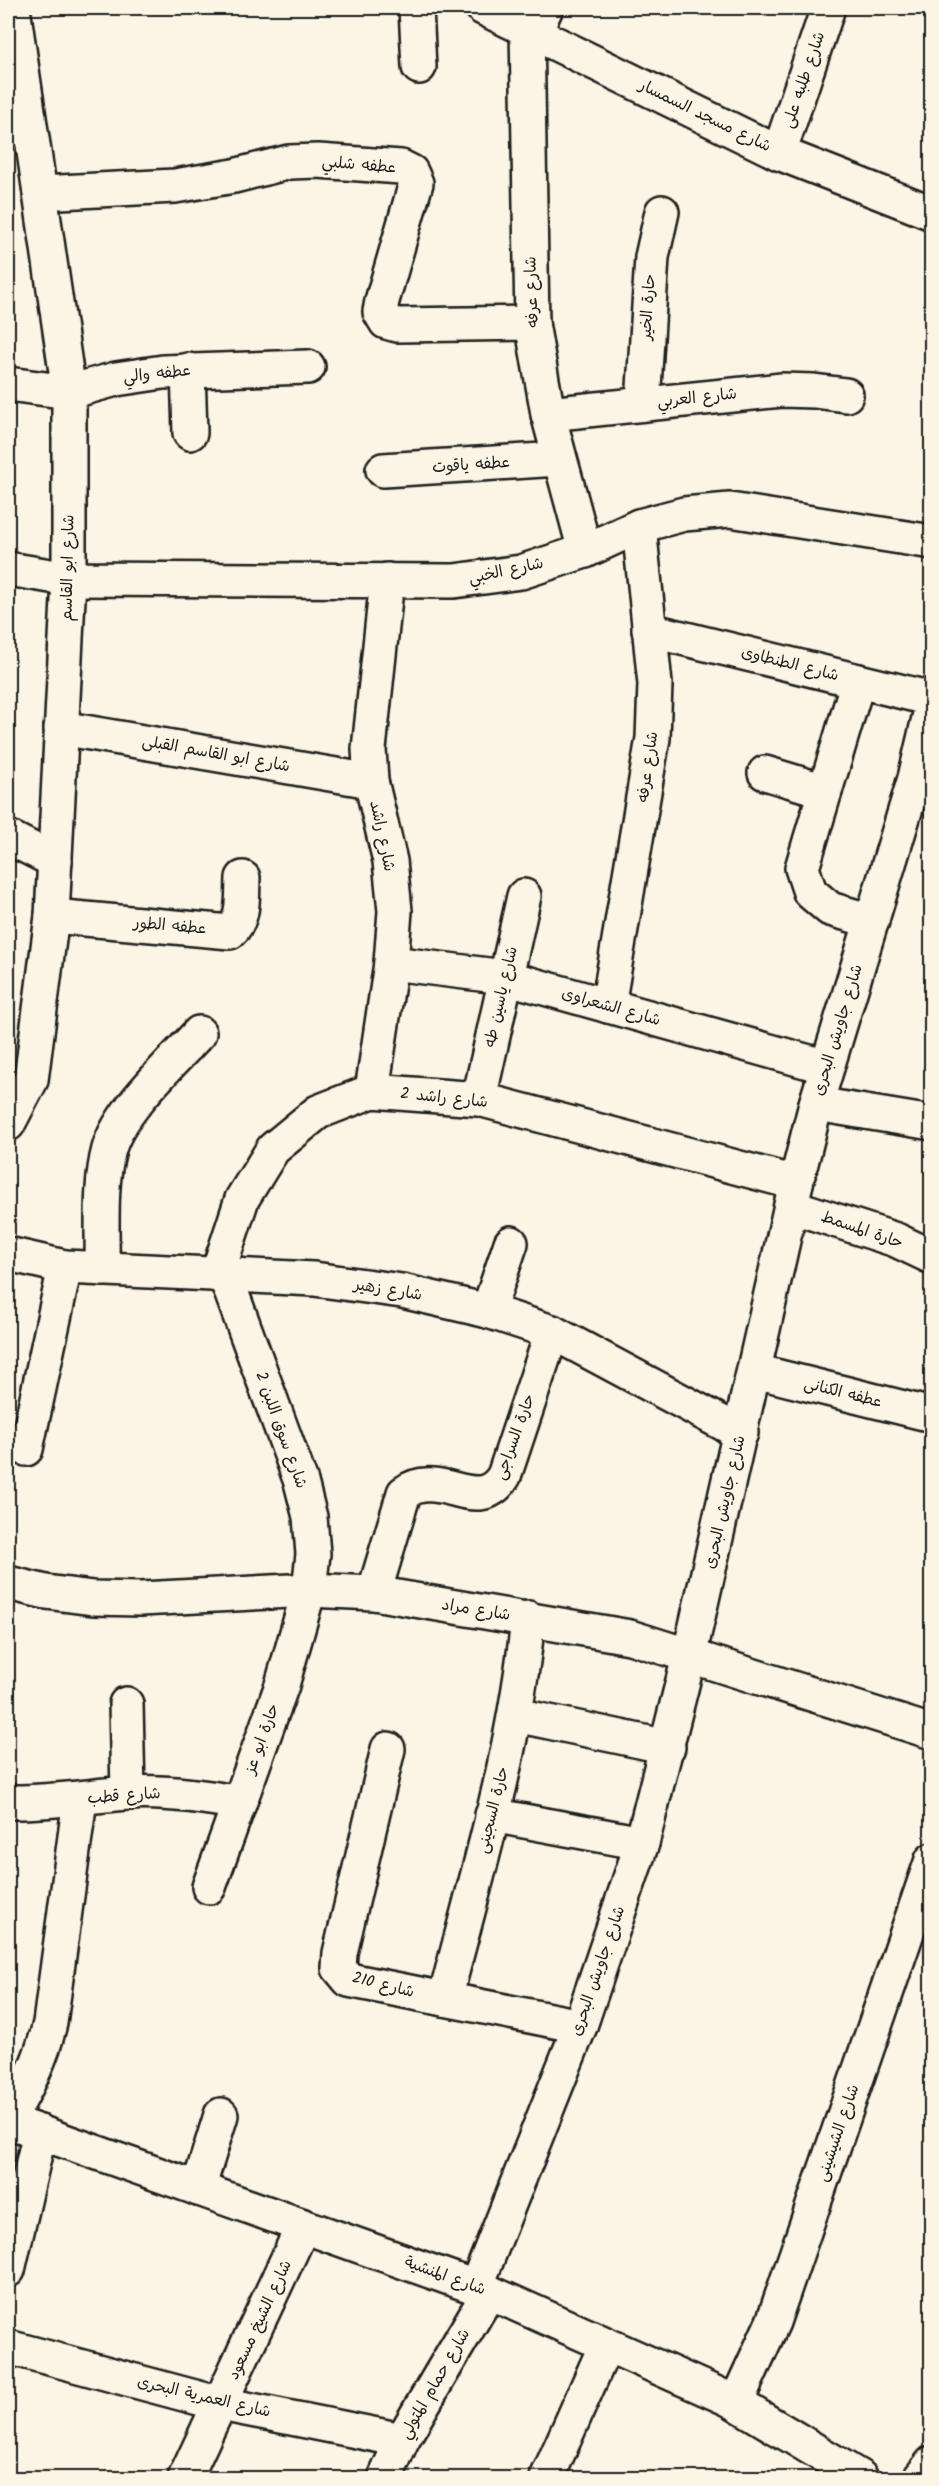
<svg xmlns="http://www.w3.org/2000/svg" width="939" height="2486" font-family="Kalam,'Playpen Sans Arabic',sans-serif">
<rect width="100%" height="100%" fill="#fcf5e5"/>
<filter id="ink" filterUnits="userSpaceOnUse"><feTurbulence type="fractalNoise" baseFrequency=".0167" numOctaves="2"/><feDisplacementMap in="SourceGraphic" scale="12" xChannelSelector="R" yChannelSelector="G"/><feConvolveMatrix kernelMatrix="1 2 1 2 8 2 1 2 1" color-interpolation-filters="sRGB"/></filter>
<g filter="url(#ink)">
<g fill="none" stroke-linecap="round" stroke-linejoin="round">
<defs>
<g id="minor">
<polyline points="416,8 419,67"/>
<polyline points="483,8 779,153 932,213"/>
<polyline points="527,28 532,323 548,414 585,551"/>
<polyline points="535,32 546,8"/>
<polyline points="779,153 828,8"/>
<polyline points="40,193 175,186 234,176 289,162 318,161 401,167 411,172 416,183 382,301 380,312 386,322 397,325 532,323"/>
<polyline points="188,370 190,433"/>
<polyline points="8,384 69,392 116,379 163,372 308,367"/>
<polyline points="643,404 652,257 662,212"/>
<polyline points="548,414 782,390 814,391 846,395"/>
<polyline points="383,470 559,459"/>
<polyline points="8,569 69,579 454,581 521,572 585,551 639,526 684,514 730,510 932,542"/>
<polyline points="649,630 932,699"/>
<polyline points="858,681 802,868 810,892 830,909 872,921"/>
<polyline points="61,728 371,781"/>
<polyline points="765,773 825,791"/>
<polyline points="8,837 55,861"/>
<path d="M52,916l178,16c15,-13 12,-36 13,-54"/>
<polyline points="391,963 505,977 827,1067"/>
<polyline points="608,1006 653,738 655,684 639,526"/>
<polyline points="372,1091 391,963 395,911 390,861 371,781 369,749 387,580"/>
<polyline points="479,1099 524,896"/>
<polyline points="816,1104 932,1123"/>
<polyline points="8,1124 31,1080 52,916 69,579 69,392 13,8"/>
<polyline points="791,1206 896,1240 932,1257"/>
<polyline points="8,1254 65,1267 314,1279 402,1291 488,1311 552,1332 741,1433"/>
<path d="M102,1269c1,-37 -3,-84 7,-120 11,-39 63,-86 90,-116"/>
<polyline points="217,1275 242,1199 273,1149 318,1112 372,1091 479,1099 796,1183"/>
<polyline points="488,1311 511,1243"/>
<polyline points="755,1371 932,1415"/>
<polyline points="26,1449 65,1267"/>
<polyline points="8,1583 46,1592 93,1598 141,1599 309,1590 374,1593 630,1637 932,1732"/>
<path d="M374,1593l30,-100c36,-27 74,25 100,-17l48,-144"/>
<polyline points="126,1704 128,1793"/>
<polyline points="516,1715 668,1747"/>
<polyline points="388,1749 340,1953 339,1968 349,1980 580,2026"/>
<path d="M8,1802c40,1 80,-6 120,-9 38,-2 74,3 111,10"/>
<polyline points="492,1815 642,1843"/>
<polyline points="209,1887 282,1685 309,1590 313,1554 310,1517 301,1482 225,1275"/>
<path d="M445,1999c32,-125 71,-251 83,-381"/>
<polyline points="8,2121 489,2292 731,2400 861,2478"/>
<path d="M8,2121c18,-32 34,-62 42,-98l30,-224"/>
<polyline points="198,2189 221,2115"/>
<polyline points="8,2270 40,2132"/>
<polyline points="476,2287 580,2026 642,1843 689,1657 796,1183 816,1104 915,778 932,705"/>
<polyline points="8,2347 221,2404 402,2440"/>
<polyline points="731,2400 740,2394 773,2322 932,1860"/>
<polyline points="185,2478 303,2226"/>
<polyline points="385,2478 402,2440 489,2292"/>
<polyline points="547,2478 606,2345"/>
<polyline points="920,2478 932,2463"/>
</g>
</defs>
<use href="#minor" stroke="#1c1c1c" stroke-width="38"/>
<use href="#minor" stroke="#fcf5e5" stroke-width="33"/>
</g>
</g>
<g text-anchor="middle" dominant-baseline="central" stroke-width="5" stroke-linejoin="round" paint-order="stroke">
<g font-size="16" fill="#1c1c1c" stroke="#fcf5e5">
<text transform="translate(804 80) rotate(-71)">شارع طلبه على</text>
<text transform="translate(705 116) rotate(26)">شارع مسجد السمسار</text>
<text transform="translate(359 165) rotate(5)">عطفه شلبي</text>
<text transform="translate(532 292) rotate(-92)">شارع عرفه</text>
<text transform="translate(648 307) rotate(-86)">حارة الخير</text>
<text transform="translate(157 374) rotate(-6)">عطفه والي</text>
<text transform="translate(697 398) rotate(-6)">شارع العربي</text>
<text transform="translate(471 465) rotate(-4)">عطفه ياقوت</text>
<text transform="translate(68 568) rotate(-89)">شارع ابو القاسم</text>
<text transform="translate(506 571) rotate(-12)">شارع الخبي</text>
<text transform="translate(790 664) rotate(14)">شارع الطنطاوى</text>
<text transform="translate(216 754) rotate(10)">شارع ابو القاسم القبلى</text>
<text transform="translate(648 767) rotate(-82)">شارع عرفه</text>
<text transform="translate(382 836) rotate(78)">شارع راشد</text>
<text transform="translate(170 926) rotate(5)">عطفه الطور</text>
<text transform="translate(501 997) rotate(-77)">شارع ياسين طه</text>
<text transform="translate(611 1007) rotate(16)">شارع الشعراوى</text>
<text transform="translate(838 1030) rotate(-73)">شارع جاويش البحرى</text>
<text transform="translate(444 1098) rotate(6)">شارع راشد 2</text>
<text transform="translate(862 1230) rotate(19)">حارة المسمط</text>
<text transform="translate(388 1290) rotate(9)">شارع زهير</text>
<text transform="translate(843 1393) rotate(14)">عطفه الكنانى</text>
<text transform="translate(281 1430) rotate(70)">شارع سوق اللبن 2</text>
<text transform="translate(515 1437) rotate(-70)">حارة السراجى</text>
<text transform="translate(725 1502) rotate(-77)">شارع جاويش البحرى</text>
<text transform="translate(476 1610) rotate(9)">شارع مراد</text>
<text transform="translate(262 1739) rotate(-70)">حارة ابو عز</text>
<text transform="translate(124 1796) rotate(-4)">شارع قطب</text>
<text transform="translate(493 1810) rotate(-76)">حارة السجينى</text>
<text transform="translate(598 1971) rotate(-71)">شارع جاويش البحرى</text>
<text transform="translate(383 1985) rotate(14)">شارع 210</text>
<text transform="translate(838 2133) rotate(-71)">شارع الشيشينى</text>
<text transform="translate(445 2276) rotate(20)">شارع المنشية</text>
<text transform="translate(260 2320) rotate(-65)">شارع الشيخ مسعود</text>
<text transform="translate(435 2384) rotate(-60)">شارع حمام المتولي</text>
<text transform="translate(204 2397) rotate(13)">شارع العمرية البحرى</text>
</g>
</g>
<rect width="939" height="2486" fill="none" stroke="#fcf5e5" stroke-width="30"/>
<rect x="15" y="15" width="909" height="2456" fill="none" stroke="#1c1c1c" stroke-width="2" filter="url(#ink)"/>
</svg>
